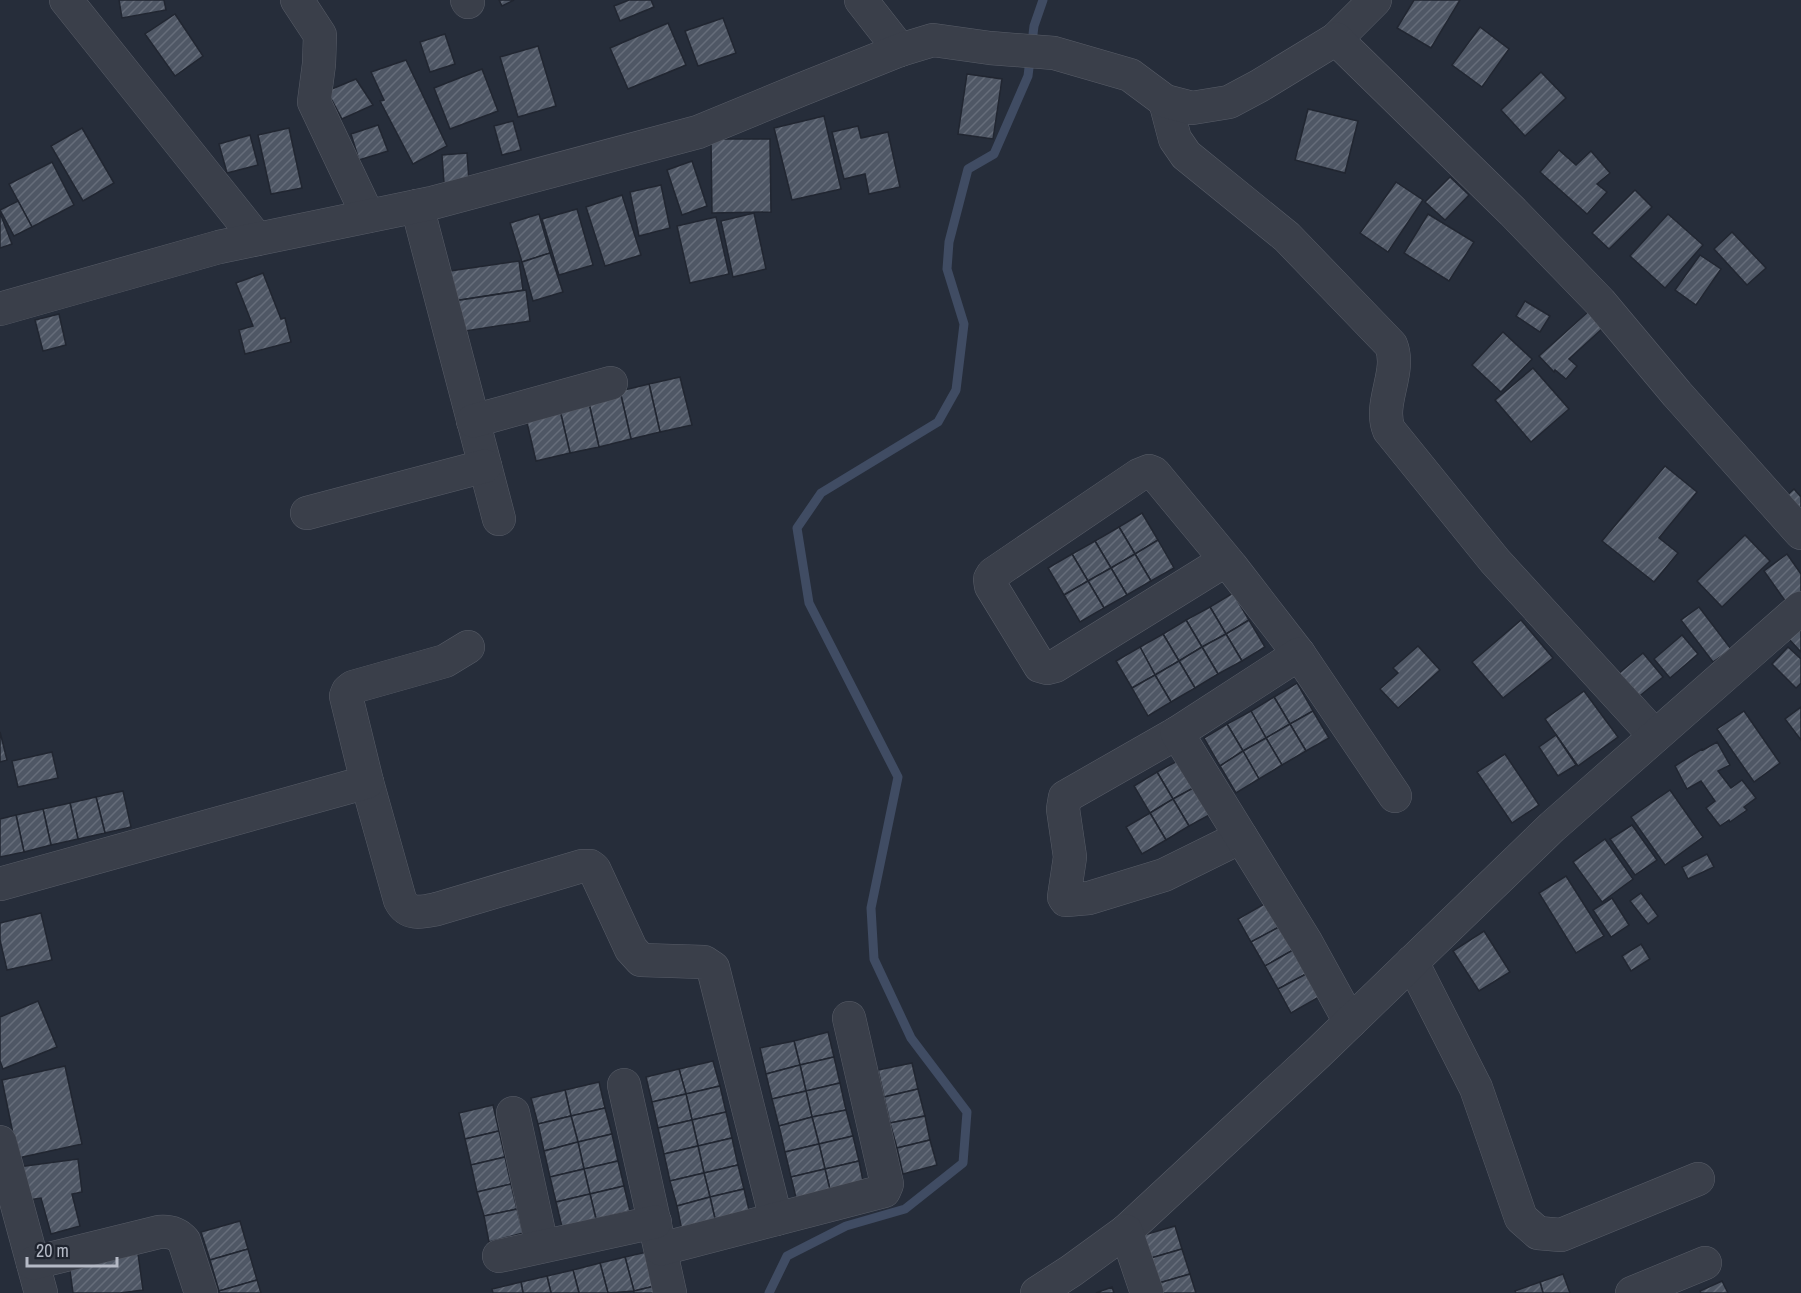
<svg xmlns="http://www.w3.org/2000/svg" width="1801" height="1293" font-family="'Archivo Narrow',sans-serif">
<defs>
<pattern id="building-hatch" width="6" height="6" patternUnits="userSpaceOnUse" patternTransform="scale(1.5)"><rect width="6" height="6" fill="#4f5765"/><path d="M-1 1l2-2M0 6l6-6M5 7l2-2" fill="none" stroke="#666d7a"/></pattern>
</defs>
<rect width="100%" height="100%" fill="#262d3a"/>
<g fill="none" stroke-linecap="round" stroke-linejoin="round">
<polyline stroke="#404c63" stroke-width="9" points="769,1293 787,1256 846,1226 905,1209 963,1163 967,1112 911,1038 874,959 871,908 898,777 809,603 797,528 821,493 938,422 956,390 964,324 947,269 949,242 968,169 994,154 1028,76 1034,26 1043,0"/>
</g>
<g fill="url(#building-hatch)" stroke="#212631" stroke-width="1.5">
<polygon points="119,0 164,0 166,10 122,18"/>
<polygon points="499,0 514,0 502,6"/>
<polygon points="629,0 651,0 654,7 620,21 614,6"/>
<polygon points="1414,0 1460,0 1431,48 1397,28"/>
<polygon points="175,14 203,56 175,76 145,34"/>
<polygon points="723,18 736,53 698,66 685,31"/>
<polygon points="668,23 686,65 628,89 610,48"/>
<polygon points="1480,27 1509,49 1482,87 1452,65"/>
<polygon points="445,34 455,64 430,72 420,42"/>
<polygon points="538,46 556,106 518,117 500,57"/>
<polygon points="406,60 447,146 413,164 380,101 384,100 371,72"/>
<polygon points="482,69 498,111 450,129 434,88"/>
<polygon points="1541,72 1566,98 1525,136 1501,110"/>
<polygon points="967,74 1002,79 993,139 958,134"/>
<polygon points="356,79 373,105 342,119 327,91"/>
<polygon points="1308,109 1358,121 1345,173 1295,160"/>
<polygon points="824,116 841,189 792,200 774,128"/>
<polygon points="513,121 521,150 502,155 494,126"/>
<polygon points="378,125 388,151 359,160 351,134"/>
<polygon points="858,126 861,138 888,132 900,187 869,194 865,174 844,179 832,132"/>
<polygon points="82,128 114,183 83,201 51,146"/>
<polygon points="289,128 302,188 271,194 258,135"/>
<polygon points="250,135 258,165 227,173 219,144"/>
<polygon points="711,139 770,139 771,212 712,213"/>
<polygon points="1559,150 1576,165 1591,151 1610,173 1597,184 1607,192 1587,214 1540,172"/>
<polygon points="467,153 469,181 444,183 442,155"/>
<polygon points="692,161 707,206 682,215 667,170"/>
<polygon points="52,162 74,205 32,227 9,184"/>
<polygon points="1450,177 1469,195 1445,220 1425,202"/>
<polygon points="1396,182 1423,200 1388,252 1360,233"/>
<polygon points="661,185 670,228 639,236 630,192"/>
<polygon points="1635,190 1652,207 1609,249 1592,233"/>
<polygon points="622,195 641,255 605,266 586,207"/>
<polygon points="18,201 32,227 14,236 0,210"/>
<polygon points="577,209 593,265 559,275 542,219"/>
<polygon points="0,213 12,244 0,248"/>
<polygon points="754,213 766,269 733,277 721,221"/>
<polygon points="539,214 550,253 522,262 510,223"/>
<polygon points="1428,214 1474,242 1449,281 1404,253"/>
<polygon points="1668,214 1703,245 1665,288 1630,256"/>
<polygon points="716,217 729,274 690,283 677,226"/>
<polygon points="1732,232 1766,268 1747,285 1714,249"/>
<polygon points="550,253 563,292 533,301 522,262"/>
<polygon points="1700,255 1721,269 1696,305 1675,290"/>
<polygon points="519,261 523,290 454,301 450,271"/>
<polygon points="263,273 281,319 285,318 291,342 245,354 239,330 253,326 236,283"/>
<polygon points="526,290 530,321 459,332 454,301"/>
<polygon points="1525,301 1550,316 1540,332 1516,316"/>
<polygon points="1589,311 1604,327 1569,359 1577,366 1566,379 1555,370 1554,372 1539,356"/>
<polygon points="59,314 66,345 43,351 35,320"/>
<polygon points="1503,332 1532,359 1501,392 1472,365"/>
<polygon points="1533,368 1569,409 1531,442 1495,400"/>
<polygon points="680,377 692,425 660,432 649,384"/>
<polygon points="649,384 660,432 631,439 620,391"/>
<polygon points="620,391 631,439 599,447 588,399"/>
<polygon points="588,399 599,447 570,453 559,406"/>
<polygon points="559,406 570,453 536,461 525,414"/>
<polygon points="1665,466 1697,492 1659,538 1678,553 1654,582 1602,541"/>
<polygon points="1794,489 1801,497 1801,523 1781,501"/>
<polygon points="1142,513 1158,540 1135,554 1119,527"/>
<polygon points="1119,527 1135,554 1111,568 1095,541"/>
<polygon points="1745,535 1770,561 1722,607 1697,581"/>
<polygon points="1158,540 1174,568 1151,581 1135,554"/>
<polygon points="1095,541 1111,568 1088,581 1072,554"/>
<polygon points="1072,554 1088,581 1064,595 1048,568"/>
<polygon points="1135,554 1151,581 1127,595 1111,568"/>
<polygon points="1787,554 1801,574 1801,592 1786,602 1764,571"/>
<polygon points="1111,568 1127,595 1104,608 1088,581"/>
<polygon points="1088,581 1104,608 1080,622 1064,595"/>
<polygon points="1233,593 1249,620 1226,634 1210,607"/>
<polygon points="1210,607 1226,634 1202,647 1186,620"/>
<polygon points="1699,607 1731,649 1713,662 1681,620"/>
<polygon points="1186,620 1202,647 1179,661 1163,634"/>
<polygon points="1249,620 1265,647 1242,661 1226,634"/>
<polygon points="1521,620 1553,658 1503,698 1472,662"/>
<polygon points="1801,626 1801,652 1788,638"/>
<polygon points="1163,634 1179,661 1155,675 1140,647"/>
<polygon points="1226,634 1242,661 1218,674 1202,647"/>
<polygon points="1682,635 1698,654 1670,678 1654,659"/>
<polygon points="1418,646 1440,670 1398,708 1380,689 1398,673 1393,668"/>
<polygon points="1140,647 1155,675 1132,688 1116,661"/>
<polygon points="1202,647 1218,674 1195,688 1179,661"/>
<polygon points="1788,647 1801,659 1801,683 1796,688 1772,664"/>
<polygon points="1643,653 1663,677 1631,703 1611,680"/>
<polygon points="1179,661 1195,688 1171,702 1155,675"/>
<polygon points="1155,675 1171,702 1148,716 1132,688"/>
<polygon points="1297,683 1313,711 1290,724 1274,697"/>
<polygon points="1584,691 1618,737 1578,766 1545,719"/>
<polygon points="1274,697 1290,724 1266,738 1251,711"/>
<polygon points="1801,707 1801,740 1785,719"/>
<polygon points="1251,711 1266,738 1243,751 1227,724"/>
<polygon points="1313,711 1329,738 1306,751 1290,724"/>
<polygon points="1744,711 1780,763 1754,782 1717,729"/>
<polygon points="1227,724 1243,751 1220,766 1204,738"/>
<polygon points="1290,724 1306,751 1282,765 1266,738"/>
<polygon points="0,732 7,760 0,762"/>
<polygon points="1556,735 1576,765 1558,776 1539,747"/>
<polygon points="1266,738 1282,765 1259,779 1243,751"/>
<polygon points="1717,742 1730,765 1718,771 1731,788 1742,780 1756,798 1744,807 1747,810 1730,822 1729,820 1720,826 1706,808 1715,801 1701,781 1687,789 1675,766 1702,749 1703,750"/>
<polygon points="1243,751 1259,779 1236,793 1220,766"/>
<polygon points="52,752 58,778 18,787 12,761"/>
<polygon points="1505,754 1539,805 1512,823 1477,772"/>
<polygon points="1181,759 1197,786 1173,799 1157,772"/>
<polygon points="1157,772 1173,799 1150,813 1134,786"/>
<polygon points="1197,786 1213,813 1189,826 1173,799"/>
<polygon points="1670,790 1703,837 1665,865 1631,817"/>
<polygon points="123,791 131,827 105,833 96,797"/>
<polygon points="96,797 105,833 78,839 70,803"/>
<polygon points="1173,799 1189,826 1166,840 1150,813"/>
<polygon points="70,803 78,839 51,845 43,809"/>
<polygon points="43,809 51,845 24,852 16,815"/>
<polygon points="1150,813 1166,840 1142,854 1126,827"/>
<polygon points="16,815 24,852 0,857 0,819"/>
<polygon points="1632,825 1657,860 1635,875 1610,839"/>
<polygon points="1605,839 1633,879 1602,902 1573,862"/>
<polygon points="1707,854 1714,867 1688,879 1682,867"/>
<polygon points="1566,876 1604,936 1576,953 1539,893"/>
<polygon points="1641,893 1658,916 1648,924 1630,901"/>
<polygon points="1612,898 1629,925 1611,937 1593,910"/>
<polygon points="1266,903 1279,927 1251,942 1238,919"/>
<polygon points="41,913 52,960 7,970 0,940 0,923"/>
<polygon points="1279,927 1293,950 1265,966 1251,942"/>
<polygon points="1484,931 1510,972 1479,991 1453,951"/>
<polygon points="1641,944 1650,959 1631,971 1622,956"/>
<polygon points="1293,950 1306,974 1278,989 1265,966"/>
<polygon points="1306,974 1319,997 1291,1013 1278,989"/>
<polygon points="38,1001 57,1047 3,1069 0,1061 0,1017"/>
<polygon points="828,1032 834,1057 800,1065 794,1041"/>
<polygon points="794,1041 800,1065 766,1074 760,1048"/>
<polygon points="834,1057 840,1083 806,1091 800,1065"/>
<polygon points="713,1061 720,1086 686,1094 679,1069"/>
<polygon points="912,1063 918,1089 884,1097 878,1070"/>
<polygon points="800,1065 806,1091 772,1099 766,1074"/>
<polygon points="65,1066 82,1144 18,1158 2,1080"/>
<polygon points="679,1069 686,1094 652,1102 646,1077"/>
<polygon points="599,1082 605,1108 571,1116 565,1090"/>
<polygon points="840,1083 846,1110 812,1117 806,1091"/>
<polygon points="720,1086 726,1112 692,1120 686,1094"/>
<polygon points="918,1089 925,1116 890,1123 884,1097"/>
<polygon points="565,1090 571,1116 538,1124 531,1098"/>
<polygon points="806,1091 812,1117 779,1126 772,1099"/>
<polygon points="686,1094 692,1120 658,1128 652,1102"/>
<polygon points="493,1105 499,1131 465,1139 459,1113"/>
<polygon points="605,1108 612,1134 578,1142 571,1116"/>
<polygon points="846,1110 853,1136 819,1144 812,1117"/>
<polygon points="726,1112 732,1138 698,1146 692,1120"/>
<polygon points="571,1116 578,1142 544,1151 538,1124"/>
<polygon points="925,1116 930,1140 897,1148 890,1123"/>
<polygon points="812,1117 819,1144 785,1152 779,1126"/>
<polygon points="692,1120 698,1146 664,1154 658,1128"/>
<polygon points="499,1131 505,1157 471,1165 465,1139"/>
<polygon points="612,1134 618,1161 584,1169 578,1142"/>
<polygon points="853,1136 859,1161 825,1169 819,1144"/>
<polygon points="732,1138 738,1165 704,1173 698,1146"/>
<polygon points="930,1140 937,1165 903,1174 897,1148"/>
<polygon points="578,1142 584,1169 550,1177 544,1151"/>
<polygon points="819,1144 825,1169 791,1177 785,1152"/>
<polygon points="698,1146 704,1173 670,1181 664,1154"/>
<polygon points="505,1157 511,1184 477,1192 471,1165"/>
<polygon points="78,1159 82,1192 72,1194 80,1226 51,1234 41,1198 22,1201 18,1167"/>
<polygon points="618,1161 624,1186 590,1194 584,1169"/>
<polygon points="859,1161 864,1186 831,1194 825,1169"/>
<polygon points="738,1165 744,1189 710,1197 704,1173"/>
<polygon points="584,1169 590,1194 556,1202 550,1177"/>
<polygon points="825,1169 831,1194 797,1202 791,1177"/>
<polygon points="704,1173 710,1197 677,1206 670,1181"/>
<polygon points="511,1184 517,1209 484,1216 477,1192"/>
<polygon points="624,1186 630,1211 596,1219 590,1194"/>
<polygon points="744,1189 750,1214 716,1223 710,1197"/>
<polygon points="590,1194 596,1219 562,1227 556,1202"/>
<polygon points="710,1197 716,1223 682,1231 677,1206"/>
<polygon points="517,1209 523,1233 489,1242 484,1216"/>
<polygon points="240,1221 248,1249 210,1260 201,1232"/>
<polygon points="1175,1226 1182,1249 1151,1258 1144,1235"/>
<polygon points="248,1249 257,1280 219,1291 210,1260"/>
<polygon points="1182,1249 1190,1274 1159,1283 1151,1258"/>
<polygon points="651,1251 659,1285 634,1291 625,1257"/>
<polygon points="138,1254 143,1290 120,1293 73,1293 69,1263"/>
<polygon points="625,1257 634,1291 608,1293 600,1263"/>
<polygon points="600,1263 608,1293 579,1293 573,1270"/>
<polygon points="573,1270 579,1293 551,1293 547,1276"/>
<polygon points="1190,1274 1196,1293 1162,1293 1159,1283"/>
<polygon points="1563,1274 1570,1293 1543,1293 1540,1282"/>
<polygon points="547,1276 551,1293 523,1293 521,1282"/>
<polygon points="257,1280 261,1293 220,1293 219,1291"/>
<polygon points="1722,1281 1728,1293 1701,1293 1700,1291"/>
<polygon points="521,1282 523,1293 493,1293 492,1289"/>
<polygon points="1540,1282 1543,1293 1516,1293 1515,1291"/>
<polygon points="659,1285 661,1293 634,1293 634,1291"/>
<polygon points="1112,1287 1114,1293 1096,1293"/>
</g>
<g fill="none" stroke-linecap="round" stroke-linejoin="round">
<defs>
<g id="minor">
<polyline points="66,0 257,239"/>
<polyline points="297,0 320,35 319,64 314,102 368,216"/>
<polyline points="467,0 468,2"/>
<polyline points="861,0 900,50"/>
<polyline points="1336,39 1375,0"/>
<path d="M1165,101l10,38 11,16 101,82 104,108c11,27 -13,58 -2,85l106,131 160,175"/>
<polyline points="417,206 499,519"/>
<polyline points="0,309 219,247 432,203 698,132 800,90 900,50 933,40 990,48 1054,53 1130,75 1165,101 1192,108 1229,102 1259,86 1336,39 1513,212 1600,302 1677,394 1801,533"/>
<polyline points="473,421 611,383"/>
<polyline points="307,513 485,466"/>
<polyline points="1226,560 1055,666 1047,668 1040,666 991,586 990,579 993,574 1139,475 1149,471 1154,473 1231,566 1299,654"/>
<polyline points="1177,733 1065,797 1063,809 1070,857 1064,897 1066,900 1089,898 1164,875 1241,837"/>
<path d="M367,782l33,118c8,16 22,12 37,9l145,-43h8l4,3 37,80 10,11 63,2 9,6 63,251"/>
<polyline points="0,884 367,782 346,696 348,691 353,687 445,661 468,647"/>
<polyline points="1412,962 1476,1088 1521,1218 1538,1233 1561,1235 1698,1179"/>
<polyline points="1350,1022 1306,942 1177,733 1299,654 1395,796"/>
<polyline points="624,1085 670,1293"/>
<polyline points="513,1113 542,1246"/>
<polyline points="0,1142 41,1293"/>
<polyline points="1126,1231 1317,1054 1552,827 1801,608"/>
<polyline points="661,1249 884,1191 887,1184 849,1018"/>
<polyline points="499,1256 655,1222"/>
<path d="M33,1263l126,-31c11,-1 18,1 25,9l17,52"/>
<polyline points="1037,1293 1071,1271 1126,1231 1147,1293"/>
<polyline points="1632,1293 1705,1263"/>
</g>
</defs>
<use href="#minor" stroke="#585d68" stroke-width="34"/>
<use href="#minor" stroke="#3a3f4a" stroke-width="33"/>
</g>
<path d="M27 1257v9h90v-9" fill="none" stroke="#b5bac6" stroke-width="3"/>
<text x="36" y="1257" font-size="18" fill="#b5bac6" stroke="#1f242f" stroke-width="4.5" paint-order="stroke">20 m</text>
</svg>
